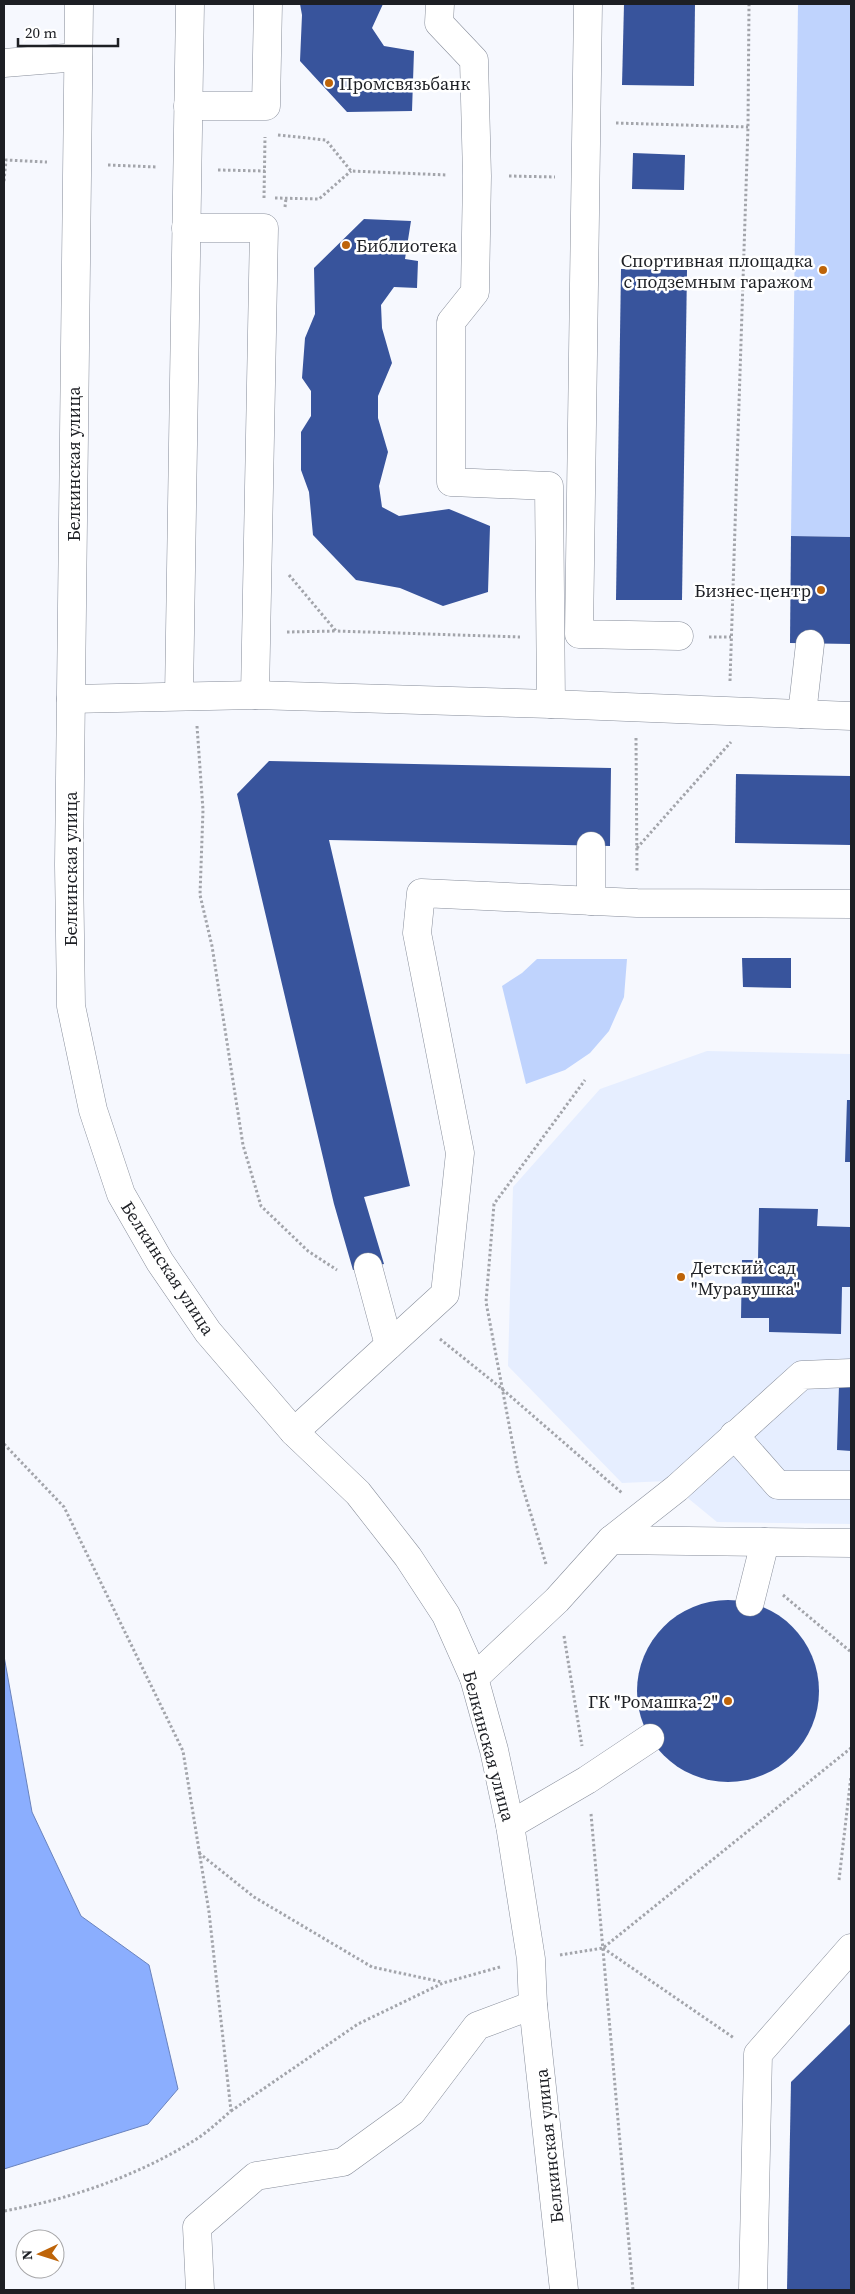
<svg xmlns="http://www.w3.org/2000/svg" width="855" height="2294" font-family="'Source Serif 4',serif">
<rect width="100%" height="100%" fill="#f6f8fe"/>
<polygon fill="#e6eeff" points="707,1051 851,1054 851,1524 717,1522 667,1481 622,1483 508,1366 513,1187 600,1089"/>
<g fill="#bfd3fd">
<polygon points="798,4 851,4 851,537 791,536"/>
<polygon points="537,959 627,959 624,997 609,1031 590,1053 565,1070 526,1084 502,986 522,973"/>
</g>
<polygon fill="#8baefe" stroke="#6a83bd" points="4,1656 32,1812 81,1916 149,1965 178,2089 148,2124 4,2169"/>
<g fill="#38549c">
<polygon points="300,4 383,4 372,28 384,46 414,51 412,111 347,112 300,61 302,15"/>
<polygon points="624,4 695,4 694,86 622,85"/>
<polygon points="633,153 685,155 684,190 632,189"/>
<polygon points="364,219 411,221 405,259 418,261 417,288 394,287 381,305 382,328 392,363 378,396 378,418 388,452 379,486 382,507 399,516 449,509 490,526 488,592 443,606 400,588 356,580 313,535 309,492 301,470 301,432 311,416 311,391 302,378 305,338 315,314 314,268"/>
<polygon points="621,269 687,270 682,600 616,600"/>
<polygon points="791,536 851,537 851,644 790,643"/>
<polygon points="269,761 611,768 610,846 329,840 410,1186 364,1197 384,1264 353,1270 334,1204 237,794"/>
<polygon points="736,774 851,776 851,845 735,843"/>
<polygon points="742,958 791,958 791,988 743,987"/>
<polygon points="847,1100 851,1100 851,1162 845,1162"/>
<polygon points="759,1208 818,1209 817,1226 850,1227 851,1287 842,1287 841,1334 769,1332 769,1318 741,1318 742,1260 758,1260"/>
<polygon points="839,1385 851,1385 851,1451 837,1450"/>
<circle cx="728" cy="1691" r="91"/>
<polygon points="851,2023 851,2290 787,2290 791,2082"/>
</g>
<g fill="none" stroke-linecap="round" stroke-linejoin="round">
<defs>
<g id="minor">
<polyline points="79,4 69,865 71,1006 93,1110 121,1194 160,1262 208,1332 294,1432 358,1493 408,1557 446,1615 474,1678 494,1750 510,1825 531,1959 533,2005 564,2290"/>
<polyline points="440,4 439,23 474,60 477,176 475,292 451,322 451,482 549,486 551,704"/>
<polyline points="588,4 579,634 679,636"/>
<polyline points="4,63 78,57"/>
<polyline points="188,106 266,106 268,4"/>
<polyline points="186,228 264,228 255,695"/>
<polyline points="179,696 190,4"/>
<polyline points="71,699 255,695 551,704 851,716"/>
<polyline points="802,714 810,644"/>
<polyline points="591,901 591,846"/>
<polyline points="368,1267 389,1345"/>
<polyline points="294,1432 445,1294 460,1153 417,933 421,893 637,903 851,904"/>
<polyline points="734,1435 778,1485 851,1485"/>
<polyline points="611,1540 677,1488 802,1375 851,1373"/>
<polyline points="750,1602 765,1542"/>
<polyline points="474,1678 557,1600 611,1540 851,1543"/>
<polyline points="510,1825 587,1780 650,1738"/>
<polyline points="200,2290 197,2227 256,2176 343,2162 412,2112 477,2026 533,2005"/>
<polyline points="753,2290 758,2054 851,1948"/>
</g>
</defs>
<use href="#minor" stroke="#878d9a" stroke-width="29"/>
<g stroke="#a3a5ab" stroke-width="3" stroke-dasharray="2.5 2.5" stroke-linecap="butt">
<polyline points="616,123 748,127"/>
<polyline points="278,135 326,140 351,171 447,175"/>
<polyline points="108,165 157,167"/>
<polyline points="218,170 265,171"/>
<polyline points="509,176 555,177"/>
<polyline points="4,181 6,160 47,162"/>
<polyline points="264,198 265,137"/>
<polyline points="275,198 319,199 351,171"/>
<polyline points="285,207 286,198"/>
<polyline points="289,575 336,631 520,637"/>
<polyline points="287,632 336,631"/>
<polyline points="709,637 731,637"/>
<polyline points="730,681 748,127 749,4"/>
<polyline points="197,726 203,810 200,895 212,946 243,1145 261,1206 308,1251 337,1270"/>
<polyline points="636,738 637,872"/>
<polyline points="637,848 731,742"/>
<polyline points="440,1339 501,1388 622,1493"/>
<path d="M4,1444l60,63 119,244 26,161 22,199c-12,10 -23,21 -36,29 -58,36 -124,59 -191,71"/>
<polyline points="546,1564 518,1472 486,1302 494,1204 585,1080"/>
<polyline points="783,1595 851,1652"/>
<polyline points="564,1636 582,1746"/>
<polyline points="591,1814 633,2290"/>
<polyline points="199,1853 254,1897 372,1967 442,1982"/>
<polyline points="839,1880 851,1776"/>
<polyline points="603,1948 734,2038"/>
<polyline points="560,1955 603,1948 851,1748"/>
<polyline points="231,2111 358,2024 443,1983 500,1967"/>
</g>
<use href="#minor" stroke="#fff" stroke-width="28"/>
</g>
<g fill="#be6409" stroke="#fff" stroke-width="2">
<circle cx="329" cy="83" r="5"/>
<circle cx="346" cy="245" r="5"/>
<circle cx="823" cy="270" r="5"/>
<circle cx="821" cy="590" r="5"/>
<circle cx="681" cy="1277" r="5"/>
<circle cx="728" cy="1701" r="5"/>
</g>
<g text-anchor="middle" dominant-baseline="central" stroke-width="5" stroke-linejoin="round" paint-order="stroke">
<g font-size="18" fill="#1d1f24" stroke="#fff" text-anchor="start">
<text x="339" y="83">Промсвязьбанк</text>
<text x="356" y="245">Библиотека</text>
<text x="813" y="260" text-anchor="end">Спортивная площадка<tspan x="813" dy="21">с подземным гаражом</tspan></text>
<text x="811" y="590" text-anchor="end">Бизнес-центр</text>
<text x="691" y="1267">Детский сад<tspan x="691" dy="21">"Муравушка"</tspan></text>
<text x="718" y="1701" text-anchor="end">ГК "Ромашка-2"</text>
</g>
<g font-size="18" fill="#1d1f24" stroke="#fff">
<text transform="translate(73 464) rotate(-90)">Белкинская улица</text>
<text transform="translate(70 869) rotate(-90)">Белкинская улица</text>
<text transform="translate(168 1268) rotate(57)">Белкинская улица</text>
<text transform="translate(489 1746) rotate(75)">Белкинская улица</text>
<text transform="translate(549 2146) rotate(-96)">Белкинская улица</text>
</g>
</g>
<rect width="855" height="2294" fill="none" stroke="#1d1f24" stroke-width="10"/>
<g transform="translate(40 2254) rotate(266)"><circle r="24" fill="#ffffff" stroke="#a5a5a7"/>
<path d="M0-4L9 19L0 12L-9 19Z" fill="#be6409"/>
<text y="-8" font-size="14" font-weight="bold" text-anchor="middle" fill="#1d1f24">N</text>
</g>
<path d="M18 38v8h100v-8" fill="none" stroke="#1d1f24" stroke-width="2.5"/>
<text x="25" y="38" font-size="15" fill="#1d1f24" stroke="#ffffff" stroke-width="4" paint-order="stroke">20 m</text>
</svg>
